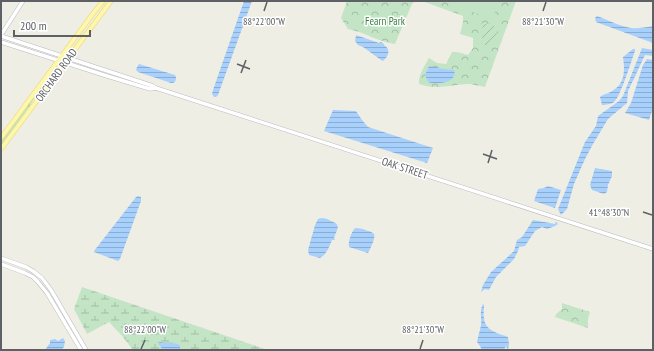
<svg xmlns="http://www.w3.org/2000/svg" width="654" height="351" font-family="'PT Sans Narrow',sans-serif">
<defs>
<pattern id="grass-tufts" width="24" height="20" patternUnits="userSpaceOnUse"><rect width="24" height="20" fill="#c3e5c6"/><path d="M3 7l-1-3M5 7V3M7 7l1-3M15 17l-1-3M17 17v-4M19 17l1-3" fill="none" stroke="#a2bda4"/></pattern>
<pattern id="wetland-marsh" width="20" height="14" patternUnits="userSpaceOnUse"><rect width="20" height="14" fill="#c3e5c6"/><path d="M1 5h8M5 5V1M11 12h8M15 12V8" fill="none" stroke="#a2bda4"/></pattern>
<pattern id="park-crowns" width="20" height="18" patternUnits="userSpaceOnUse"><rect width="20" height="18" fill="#c3e5c6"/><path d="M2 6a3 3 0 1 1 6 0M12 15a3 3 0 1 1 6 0" fill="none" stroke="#a2bda4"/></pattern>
<pattern id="garden-furrows" width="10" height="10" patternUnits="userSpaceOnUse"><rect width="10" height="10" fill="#c3e5c6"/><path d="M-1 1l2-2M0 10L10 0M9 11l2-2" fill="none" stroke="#a2bda4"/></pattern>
<pattern id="water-rules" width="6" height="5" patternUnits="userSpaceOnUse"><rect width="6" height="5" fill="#a8d0fc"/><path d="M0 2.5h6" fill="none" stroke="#8cacd0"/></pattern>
</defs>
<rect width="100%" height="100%" fill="#efeee5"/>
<polygon fill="url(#grass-tufts)" points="37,92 38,92 26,112 1,146 1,141"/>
<polygon fill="url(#wetland-marsh)" points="82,287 268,350 133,350 123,337 109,322 87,334 74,309"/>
<g fill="url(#park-crowns)">
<path d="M347,1h71l-4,1 -2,2 -17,40c-16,-2 -31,-12 -47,-15l-7,-11z"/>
<path d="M422,1h94l-31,86c-6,-1 -12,-3 -18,-3 -17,1 -32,6 -48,0 -1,-8 6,-19 10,-26l8,5 9,1 6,-12c5,-1 11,2 16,3l5,-7v-10l-13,-4 3,-12v-6z"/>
<polygon points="562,303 590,312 588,319 588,328 555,317 556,314 562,309"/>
</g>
<polygon fill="url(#garden-furrows)" points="482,23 499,27 492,48 481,43 483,34"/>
<polygon fill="#c3e5c6" points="459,1 500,1 492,19 457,6"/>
<g fill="url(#water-rules)">
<polygon points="244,1 252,1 218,95 216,97 214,97 212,94 213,90"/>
<path d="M597,16c11,4 22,10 34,12 7,1 15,-1 22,-2v17l-57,-21 -1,-4z"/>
<path d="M356,35l23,8 2,-1 3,2v1c7,4 5,11 -1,16l-2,-1 -18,-13 -5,-2 -3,-4z"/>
<polygon points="642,48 653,50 653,56 645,55 628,91 627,103 608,119 593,144 585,159 574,184 567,209 561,215 558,209 585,142 596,126 598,116 619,101 623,96"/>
<path d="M633,49h2v2c-3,8 -15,47 -21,51 -2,2 -8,3 -12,3l-2,-8c3,-3 8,-3 12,-6 13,-7 13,-20 11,-34z"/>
<polygon points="647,59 653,60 653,108 649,120 625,113 631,103 643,65"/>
<path d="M139,64l36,11 1,2c0,4 -1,6 -5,6l-33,-11 -2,-2 1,-3z"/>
<path d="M429,66h2l13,3 10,1c4,13 -17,15 -26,12l-3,-7z"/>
<polygon points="333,110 356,111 362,120 368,127 433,148 427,163 324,131"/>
<polygon points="595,168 612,171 612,176 608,185 607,192 604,194 592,190 590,185"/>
<polygon points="548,186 561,190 555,208 534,201 538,189 544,188"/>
<polygon points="138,196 141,197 141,201 120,259 118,261 94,252 94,251 136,197"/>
<path d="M321,218c4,0 7,1 10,3 11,4 6,8 3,17l1,2h-3c-3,7 -5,14 -12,18l-11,-3 -1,-5 7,-25 3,-6z"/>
<polygon points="533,220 555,224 556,222 558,224 555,226 547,229 542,227 535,231 525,246 519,247 518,251 514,259 496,277 489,290 485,289 481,292 483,285 491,272 514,251 517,240 522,237"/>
<path d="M355,228c5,0 9,1 13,3 2,0 5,2 6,3 2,4 -4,15 -6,19l-19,-6c-1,-6 2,-14 6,-19z"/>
<path d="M483,304l1,1c0,5 -1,9 0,13 1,13 14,15 24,19l1,7 -1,6 -2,-4 -2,4h-22l-2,-4 -3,-4c1,-6 3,-11 4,-17 1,-7 -2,-14 2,-21z"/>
<polygon points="63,338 65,341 64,347 61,350 45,350 50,343 50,340 55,339 58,341"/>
<path d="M160,342c8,2 11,-1 20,3v5h-17l-5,-7z"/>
</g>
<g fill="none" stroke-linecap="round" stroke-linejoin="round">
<polyline stroke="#a8d0fc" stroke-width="1" points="633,80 637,71"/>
<defs>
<g id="secondary">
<polyline points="1,35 23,1"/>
<polyline points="1,36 153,86 156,88 653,249"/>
<polyline points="1,42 107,76 150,89 156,88"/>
<polyline points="1,258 26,267 33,271 42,278 51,290 86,350"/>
<polyline points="1,264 25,273 33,277 38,282 47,293 81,350"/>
</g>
<g id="primary">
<polyline points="1,138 92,15 103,1"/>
<polyline points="1,149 111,1"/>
</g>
</defs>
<use href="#secondary" stroke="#b9bbc0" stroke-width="4.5"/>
<use href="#primary" stroke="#edd260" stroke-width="5"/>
<use href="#secondary" stroke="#fff" stroke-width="3.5"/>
<use href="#primary" stroke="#fcf7ad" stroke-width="4"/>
</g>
<path fill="none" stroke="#5d6065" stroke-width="1.5" d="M264,11l3,-9M543,11l3,-9M237,64l13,5M241,73l5,-13M483,154l14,5M488,163l4,-13M643,212l9,3M141,349l4,-9M420,349l3,-9"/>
<g text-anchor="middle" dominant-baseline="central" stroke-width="3" stroke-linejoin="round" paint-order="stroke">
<g font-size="11" fill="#378241" stroke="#fff">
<text x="385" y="21">Fearn Park</text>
</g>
<g font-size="11" fill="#5d6065" stroke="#fff">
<text transform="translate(56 75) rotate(-54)">ORCHARD ROAD</text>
<text transform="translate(405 168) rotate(18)">OAK STREET</text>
</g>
</g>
<g font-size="10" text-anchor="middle" fill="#5d6065" stroke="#fff" stroke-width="3" stroke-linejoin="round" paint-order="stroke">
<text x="543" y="25">88°21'30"W</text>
<text x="264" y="25">88°22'00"W</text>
<text x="609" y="216">41°48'30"N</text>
<text x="145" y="333">88°22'00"W</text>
<text x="423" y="333">88°21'30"W</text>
</g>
<rect width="654" height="351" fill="none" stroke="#5d6065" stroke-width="4"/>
<path d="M14 30v6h76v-6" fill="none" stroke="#5d6065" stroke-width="2"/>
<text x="20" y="30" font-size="12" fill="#5d6065" stroke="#ffffff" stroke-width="3" paint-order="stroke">200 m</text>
</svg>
